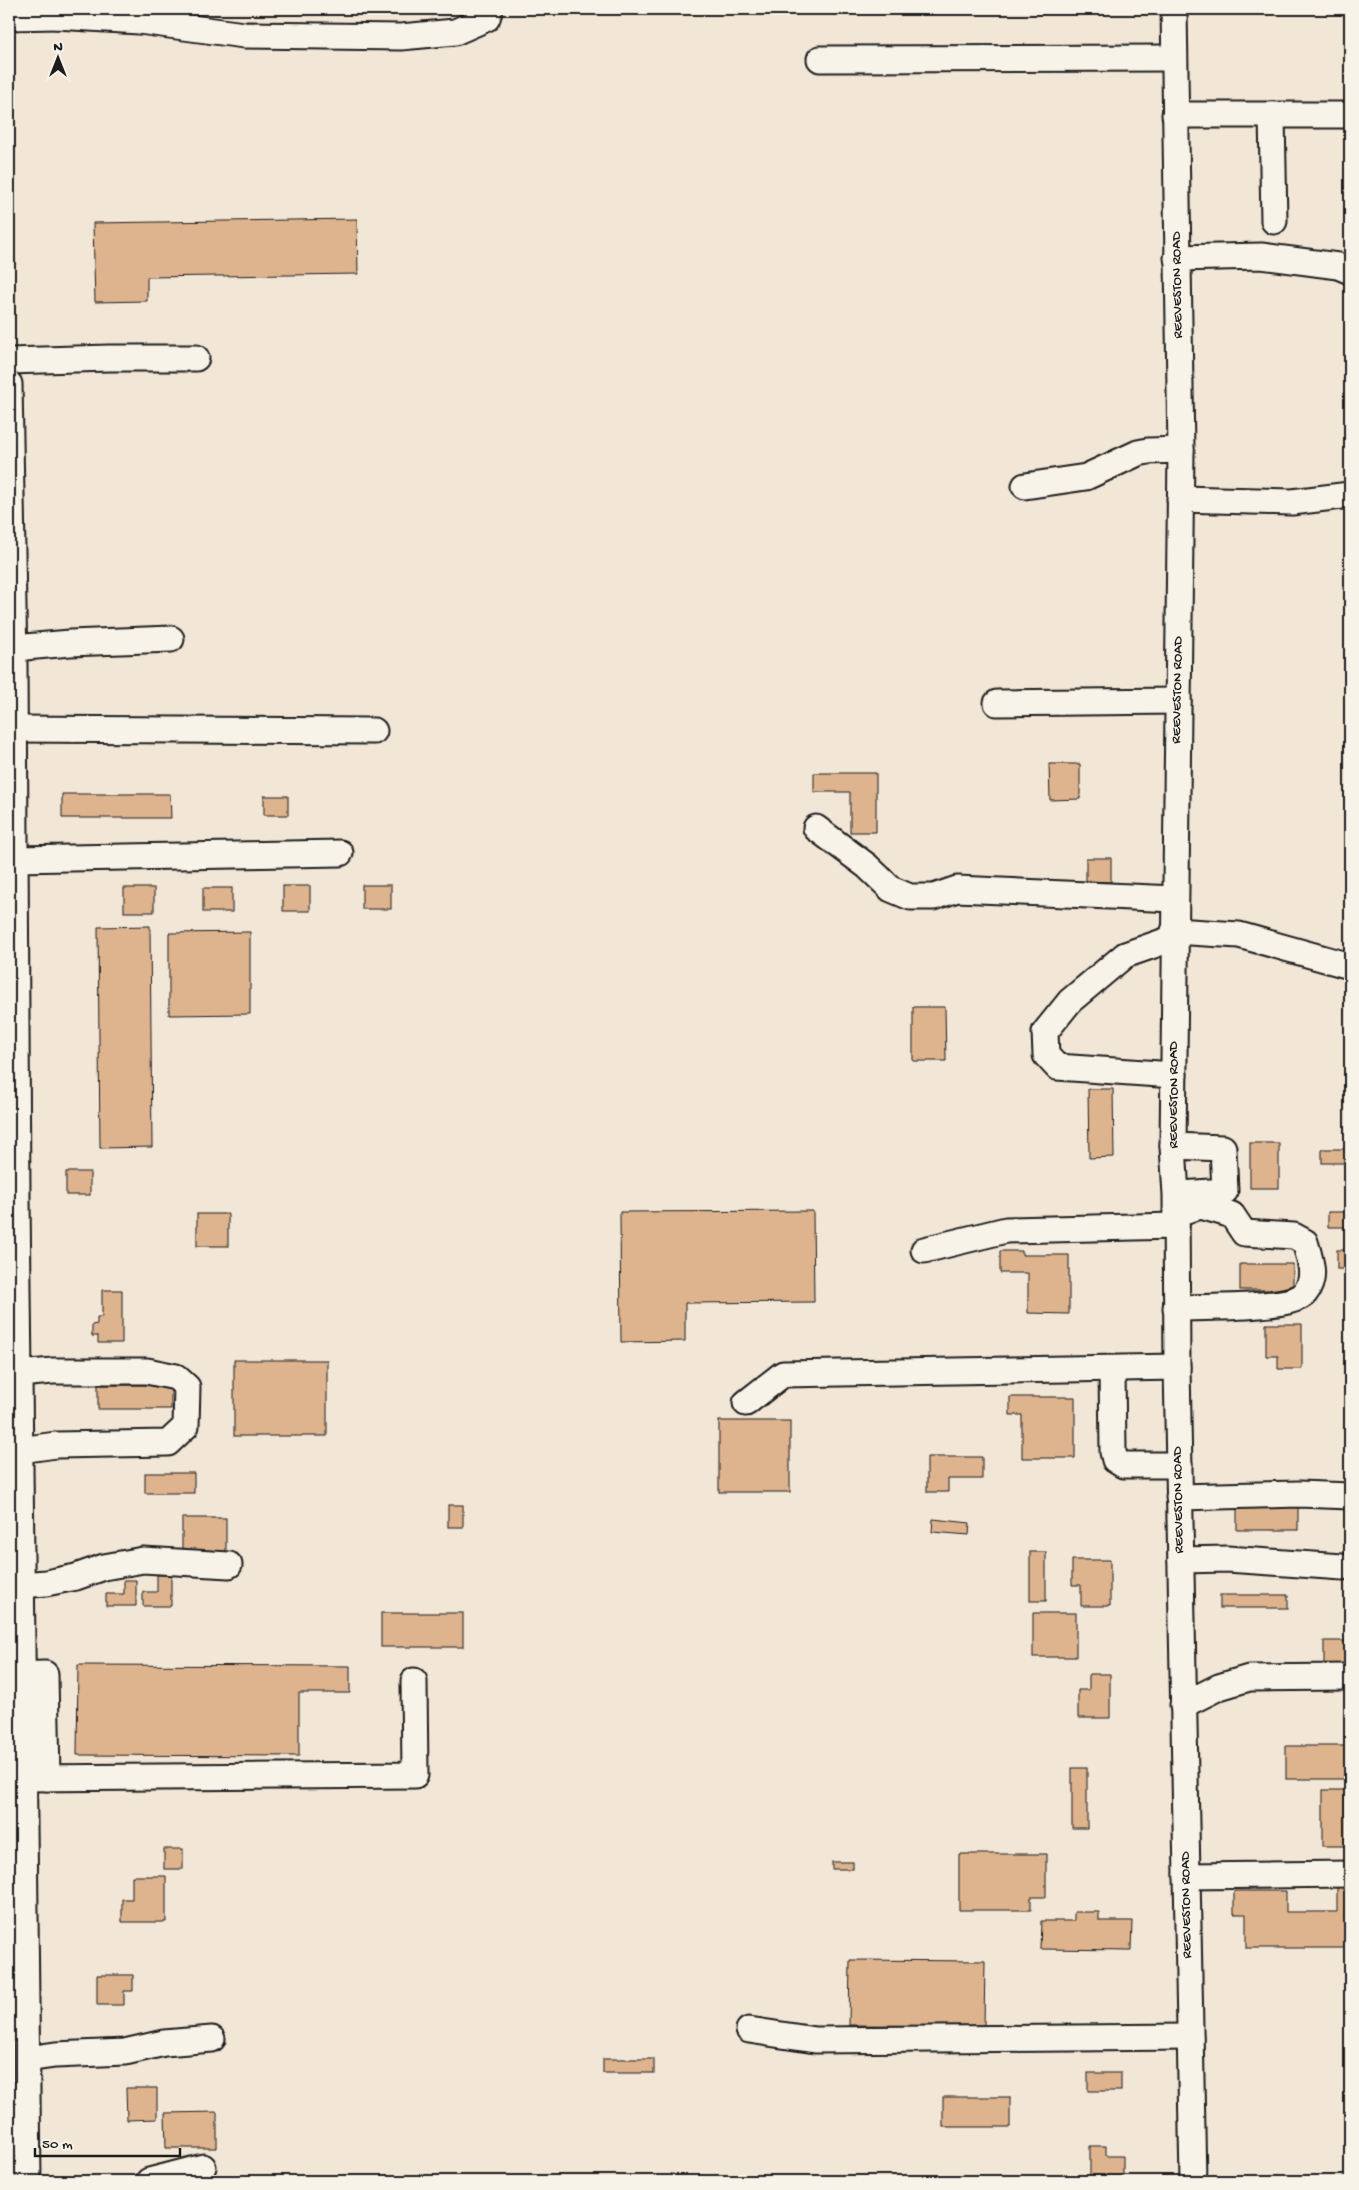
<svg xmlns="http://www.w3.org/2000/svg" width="1359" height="2190" font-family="'Gochi Hand',sans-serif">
<rect width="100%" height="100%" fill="#f2e6d6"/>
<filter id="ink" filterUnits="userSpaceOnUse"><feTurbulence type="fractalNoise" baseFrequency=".02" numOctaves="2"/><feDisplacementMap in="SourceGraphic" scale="10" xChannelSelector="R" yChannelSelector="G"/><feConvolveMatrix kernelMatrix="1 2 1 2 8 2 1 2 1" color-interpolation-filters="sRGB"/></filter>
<g filter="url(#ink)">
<g fill="#deb48e" stroke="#1c1c1c">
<polygon points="357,219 358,274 147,277 147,301 95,302 93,223"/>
<polygon points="1049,764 1080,764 1080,799 1050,800"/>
<polygon points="814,773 876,773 876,832 850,832 850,792 814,792"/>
<polygon points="62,794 170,794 171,818 62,818"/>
<rect x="264" y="796" width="24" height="19"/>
<polygon points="1086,858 1111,858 1111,882 1086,881"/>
<rect x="362" y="885" width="29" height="24"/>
<rect x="283" y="886" width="27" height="25"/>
<rect x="124" y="888" width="30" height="24"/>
<rect x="203" y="888" width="29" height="24"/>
<polygon points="150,926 152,1147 100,1148 98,927"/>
<polygon points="250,932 250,1014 169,1015 169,933"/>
<polygon points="913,1007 945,1007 946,1061 913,1061"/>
<polygon points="1088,1089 1113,1089 1114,1157 1089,1158"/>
<rect x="1250" y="1143" width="29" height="45"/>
<rect x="1322" y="1149" width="28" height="14"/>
<rect x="66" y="1172" width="24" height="23"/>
<polygon points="813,1211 814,1302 685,1303 685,1341 621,1342 620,1212"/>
<rect x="1328" y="1212" width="22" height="15"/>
<rect x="197" y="1214" width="31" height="32"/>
<rect x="1337" y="1250" width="13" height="19"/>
<polygon points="1000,1251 1022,1251 1022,1255 1069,1255 1069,1314 1028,1313 1028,1273 1000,1273"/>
<rect x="1240" y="1264" width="53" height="26"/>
<polygon points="102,1290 122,1290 122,1343 98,1343 98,1336 92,1336 92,1325 97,1324 97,1317 102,1317"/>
<polygon points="1266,1324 1302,1324 1302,1369 1278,1369 1278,1356 1266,1356"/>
<rect x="234" y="1360" width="93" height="76"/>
<rect x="98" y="1385" width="73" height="24"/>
<polygon points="1010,1397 1075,1397 1075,1458 1022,1458 1022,1415 1010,1415"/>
<rect x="719" y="1421" width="71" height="71"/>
<polygon points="927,1457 982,1457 982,1479 948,1479 948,1492 927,1492"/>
<rect x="145" y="1473" width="49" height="20"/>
<rect x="1237" y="1503" width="61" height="27"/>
<rect x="448" y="1505" width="15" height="22"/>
<rect x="182" y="1518" width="44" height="35"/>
<polygon points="933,1519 970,1523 969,1535 932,1532"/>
<rect x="1030" y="1552" width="16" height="49"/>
<polygon points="1072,1560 1110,1560 1110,1606 1081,1606 1081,1585 1072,1585"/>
<polygon points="157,1575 171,1575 171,1606 143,1606 143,1592 157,1592"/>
<polygon points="124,1580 136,1580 136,1606 106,1606 106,1594 124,1594"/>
<rect x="1220" y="1595" width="68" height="13"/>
<rect x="381" y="1613" width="82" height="34"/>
<rect x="1033" y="1613" width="43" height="44"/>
<rect x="1324" y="1641" width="26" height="24"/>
<polygon points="78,1665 350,1666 350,1693 299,1693 299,1756 77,1755"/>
<polygon points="1089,1674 1110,1674 1110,1718 1078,1718 1078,1690 1089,1690"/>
<rect x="1286" y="1746" width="64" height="33"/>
<rect x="1072" y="1768" width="15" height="60"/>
<rect x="1323" y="1790" width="27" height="56"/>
<rect x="164" y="1849" width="19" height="20"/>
<polygon points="959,1854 1046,1854 1046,1897 1031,1897 1031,1910 959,1910"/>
<rect x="832" y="1862" width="21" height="7"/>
<polygon points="132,1876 166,1876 166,1922 122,1922 122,1899 132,1899"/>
<polygon points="1337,1886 1350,1886 1350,1948 1246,1948 1246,1914 1234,1914 1234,1891 1286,1891 1286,1912 1337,1912"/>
<polygon points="1074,1912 1099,1912 1099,1921 1132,1921 1131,1950 1040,1949 1041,1921 1074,1921"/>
<polygon points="850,1960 985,1961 984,2026 849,2025"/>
<polygon points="97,1975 133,1975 133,1991 124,1991 124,2005 97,2005"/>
<rect x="603" y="2059" width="51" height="14"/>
<rect x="1088" y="2073" width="33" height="18"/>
<polygon points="126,2088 157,2088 157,2119 127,2120"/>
<rect x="943" y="2097" width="67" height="30"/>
<polygon points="217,2112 217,2148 166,2148 165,2113"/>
<polygon points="1090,2146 1106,2146 1106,2156 1123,2156 1123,2179 1090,2179"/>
</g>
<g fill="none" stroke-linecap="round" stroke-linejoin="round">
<defs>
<g id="minor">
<polyline points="1174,9 1181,450 1173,1146 1176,1195 1177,1367 1193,2181"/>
<polyline points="56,16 139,21 244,35 401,37 455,32 487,18 490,9"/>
<polyline points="9,17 56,16 56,9"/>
<polyline points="820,59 1174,58"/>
<polyline points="1175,115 1350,115"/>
<polyline points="1272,115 1274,221"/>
<polyline points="1177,258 1261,256 1338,266 1350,271"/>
<polyline points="9,361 109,358 196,358"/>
<polyline points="9,384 14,664 17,1199 28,2181"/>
<polyline points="1025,486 1086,477 1138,453 1148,451 1181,450"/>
<polyline points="1180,499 1292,502 1350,495"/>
<polyline points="14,648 70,643 171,639"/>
<polyline points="997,703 1178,701"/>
<polyline points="14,729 374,731"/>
<polyline points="816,828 867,866 891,889 910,897 934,897 957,889 1175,899"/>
<polyline points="15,859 340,853"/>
<polyline points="1174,931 1239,935 1350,966"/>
<polyline points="1174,1075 1057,1067 1046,1055 1045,1032 1070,1001 1125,955 1174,938"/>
<polyline points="1173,1146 1223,1148 1225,1191 1181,1194"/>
<path d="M1176,1213l25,-7 31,9 12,18 50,3 11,6c5,17 12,36 0,51 -12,16 -106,14 -129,15"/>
<polyline points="924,1250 1006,1230 1176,1226"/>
<polyline points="1112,1369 1113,1452 1115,1460 1123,1465 1179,1465"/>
<polyline points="19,1374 53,1371 147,1371 176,1377 187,1387 186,1426 168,1443 56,1445 20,1450"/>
<polyline points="746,1403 783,1374 1177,1367"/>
<polyline points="1179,1497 1299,1494 1350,1496"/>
<polyline points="1181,1560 1227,1559 1342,1567"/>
<polyline points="21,1585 46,1583 76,1577 104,1567 143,1560 229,1565"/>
<polyline points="9,1675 45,1674 47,1778"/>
<polyline points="1183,1705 1219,1687 1249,1678 1350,1677"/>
<polyline points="24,1778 415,1775 414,1681"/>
<polyline points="1187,1876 1350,1874"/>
<polyline points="749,2030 815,2040 1190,2037"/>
<polyline points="27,2059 55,2055 125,2052 164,2043 212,2039"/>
<polyline points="149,2181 203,2167"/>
</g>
</defs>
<use href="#minor" stroke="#1c1c1c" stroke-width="29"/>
<use href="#minor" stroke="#f7f3e8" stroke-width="25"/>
</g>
</g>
<g text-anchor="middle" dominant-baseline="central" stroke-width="4.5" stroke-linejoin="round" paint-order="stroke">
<g font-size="14" fill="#1c1c1c" stroke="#f7f3e8">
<text transform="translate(1178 285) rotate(-91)">REEVESTON ROAD</text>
<text transform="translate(1178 690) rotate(-89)">REEVESTON ROAD</text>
<text transform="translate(1174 1095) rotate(-90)">REEVESTON ROAD</text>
<text transform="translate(1179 1500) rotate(-91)">REEVESTON ROAD</text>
<text transform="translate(1187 1905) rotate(-91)">REEVESTON ROAD</text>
</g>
</g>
<rect width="1359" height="2190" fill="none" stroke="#f7f3e8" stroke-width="30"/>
<rect x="15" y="15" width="1329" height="2160" fill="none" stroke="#1c1c1c" stroke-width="2" filter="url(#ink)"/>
<g transform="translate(58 58)" stroke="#f7f3e8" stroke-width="4" paint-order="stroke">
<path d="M0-4L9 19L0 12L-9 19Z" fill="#1c1c1c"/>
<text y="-8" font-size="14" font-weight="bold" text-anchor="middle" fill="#1c1c1c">N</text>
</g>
<path d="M35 2148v8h145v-8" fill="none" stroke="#1c1c1c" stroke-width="2.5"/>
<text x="42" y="2148" font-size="15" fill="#1c1c1c" stroke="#f7f3e8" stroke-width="4" paint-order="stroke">50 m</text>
</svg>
